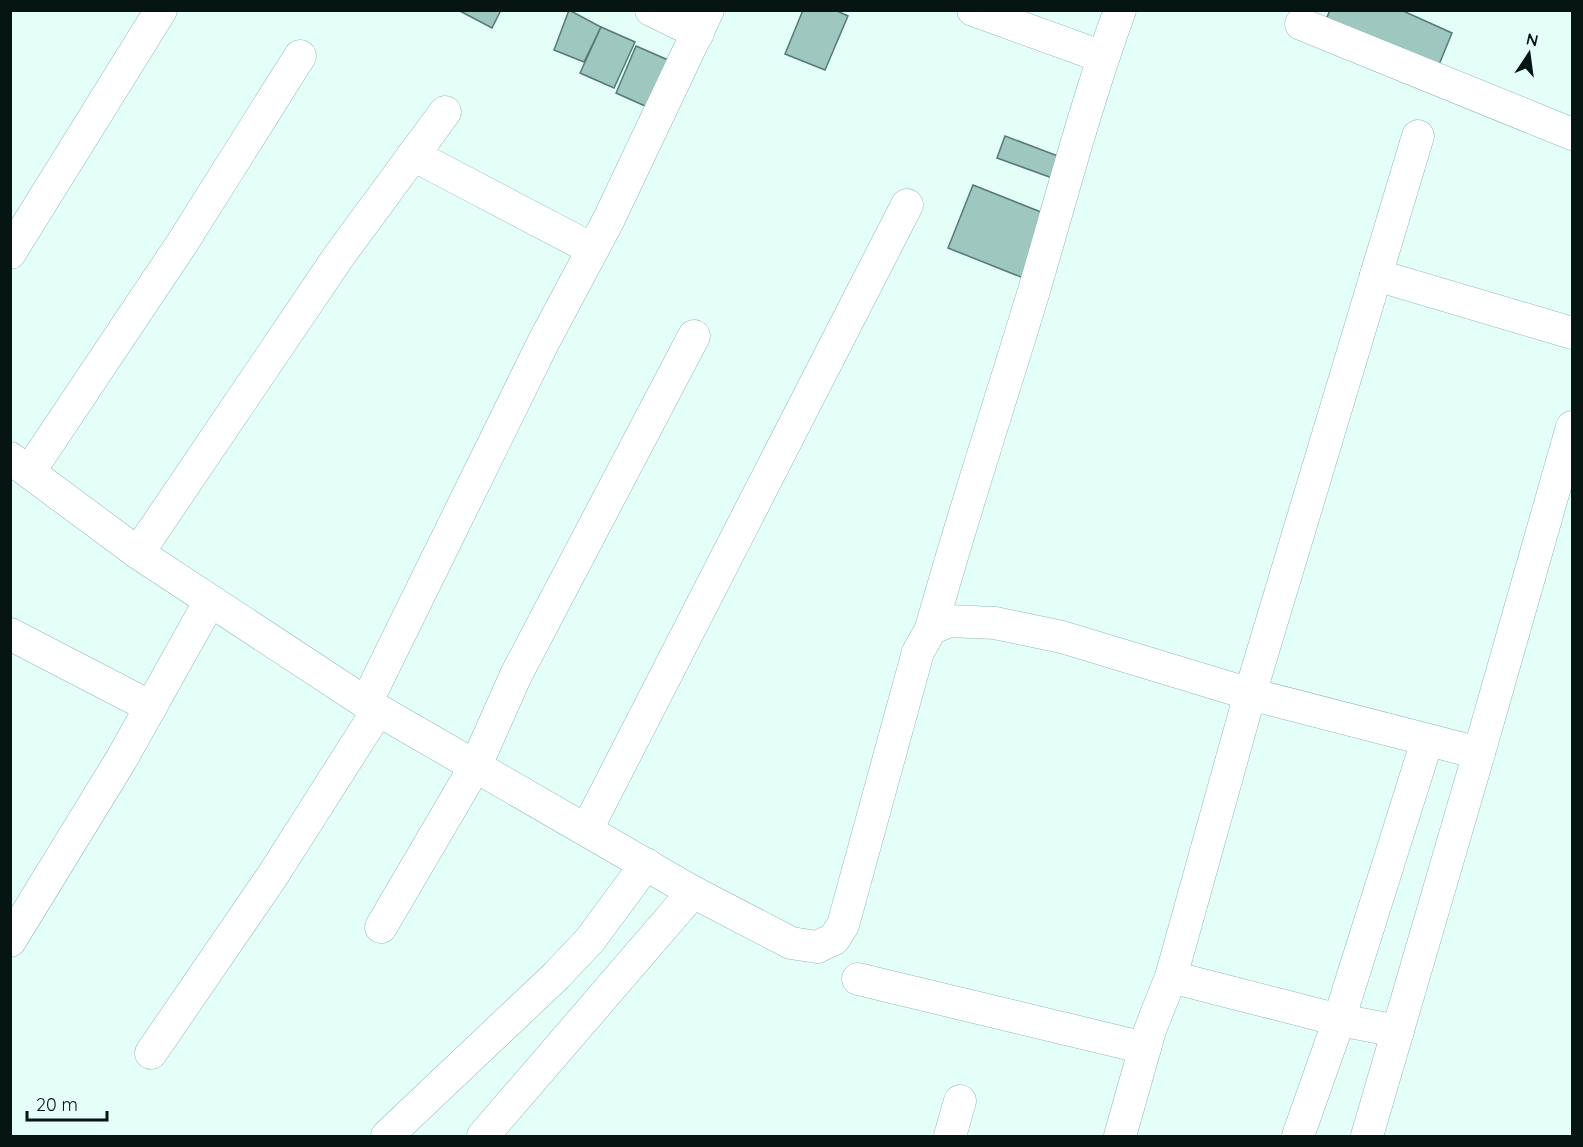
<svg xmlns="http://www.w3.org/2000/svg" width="1583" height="1147" font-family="Quicksand,sans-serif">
<rect width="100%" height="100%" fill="#e4fef8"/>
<g fill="#9ec8bf" stroke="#547b73" stroke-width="1.5">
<polygon points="458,10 501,10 492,28"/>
<polygon points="569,10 601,27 584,62 554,50"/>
<polygon points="803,10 835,10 848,16 825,70 785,54"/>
<polygon points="1330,10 1401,10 1452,33 1436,72 1325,22"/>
<polygon points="601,27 635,42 614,88 580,73"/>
<polygon points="636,46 675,63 654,110 616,93"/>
<polygon points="1005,136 1063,158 1055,179 997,158"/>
<polygon points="973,185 1051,216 1026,279 948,248"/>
</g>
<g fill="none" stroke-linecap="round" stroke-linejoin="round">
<defs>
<g id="street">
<polyline points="651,10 698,33"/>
<polyline points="973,10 1103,57"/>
<polyline points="1301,24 1572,134"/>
<polyline points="413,155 592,249"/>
<polyline points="10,253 161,10"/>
<polyline points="1376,275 1572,333"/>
<polyline points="10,458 138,553 366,703 693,892 791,943 817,947 834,939 843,925 918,652 931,629 949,621 995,623 1062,637 1250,694 1479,753 1367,1136"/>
<polyline points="29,472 181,245 300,56"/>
<polyline points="138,553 339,256 445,112"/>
<path d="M931,629c31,-112 68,-223 102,-335 28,-95 53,-191 87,-284"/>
<polyline points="10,634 151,707"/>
<polyline points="366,703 544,341 608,221 708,10"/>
<polyline points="1479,753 1572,427"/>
<polyline points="587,829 907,205"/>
<polyline points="381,927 476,765 516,675 694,336"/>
<polyline points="10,941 121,760 210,601"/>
<polyline points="1171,977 1339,1020 1398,1031"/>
<polyline points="858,979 1145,1048"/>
<polyline points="151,1053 273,875 378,710"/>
<polyline points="387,1136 556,976 590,940 646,864"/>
<polyline points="483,1136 693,892"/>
<polyline points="950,1136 960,1101"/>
<polyline points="1120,1136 1150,1030 1171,977 1250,694 1418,136"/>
<polyline points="1298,1136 1339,1020 1427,741"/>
</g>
</defs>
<use href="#street" stroke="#90bab1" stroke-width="33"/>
<use href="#street" stroke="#fff" stroke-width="32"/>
</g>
<rect width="1583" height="1147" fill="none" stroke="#061512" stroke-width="24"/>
<g transform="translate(1529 54) rotate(13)" stroke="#e4fef8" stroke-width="4.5" paint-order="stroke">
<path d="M0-4.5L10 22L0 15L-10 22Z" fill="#061512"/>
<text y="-9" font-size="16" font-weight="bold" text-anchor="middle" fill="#061512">N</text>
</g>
<path d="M27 1111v9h80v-9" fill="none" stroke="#061512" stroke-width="3"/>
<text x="36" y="1111" font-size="18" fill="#061512" stroke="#e4fef8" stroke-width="4.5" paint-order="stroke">20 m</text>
</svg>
